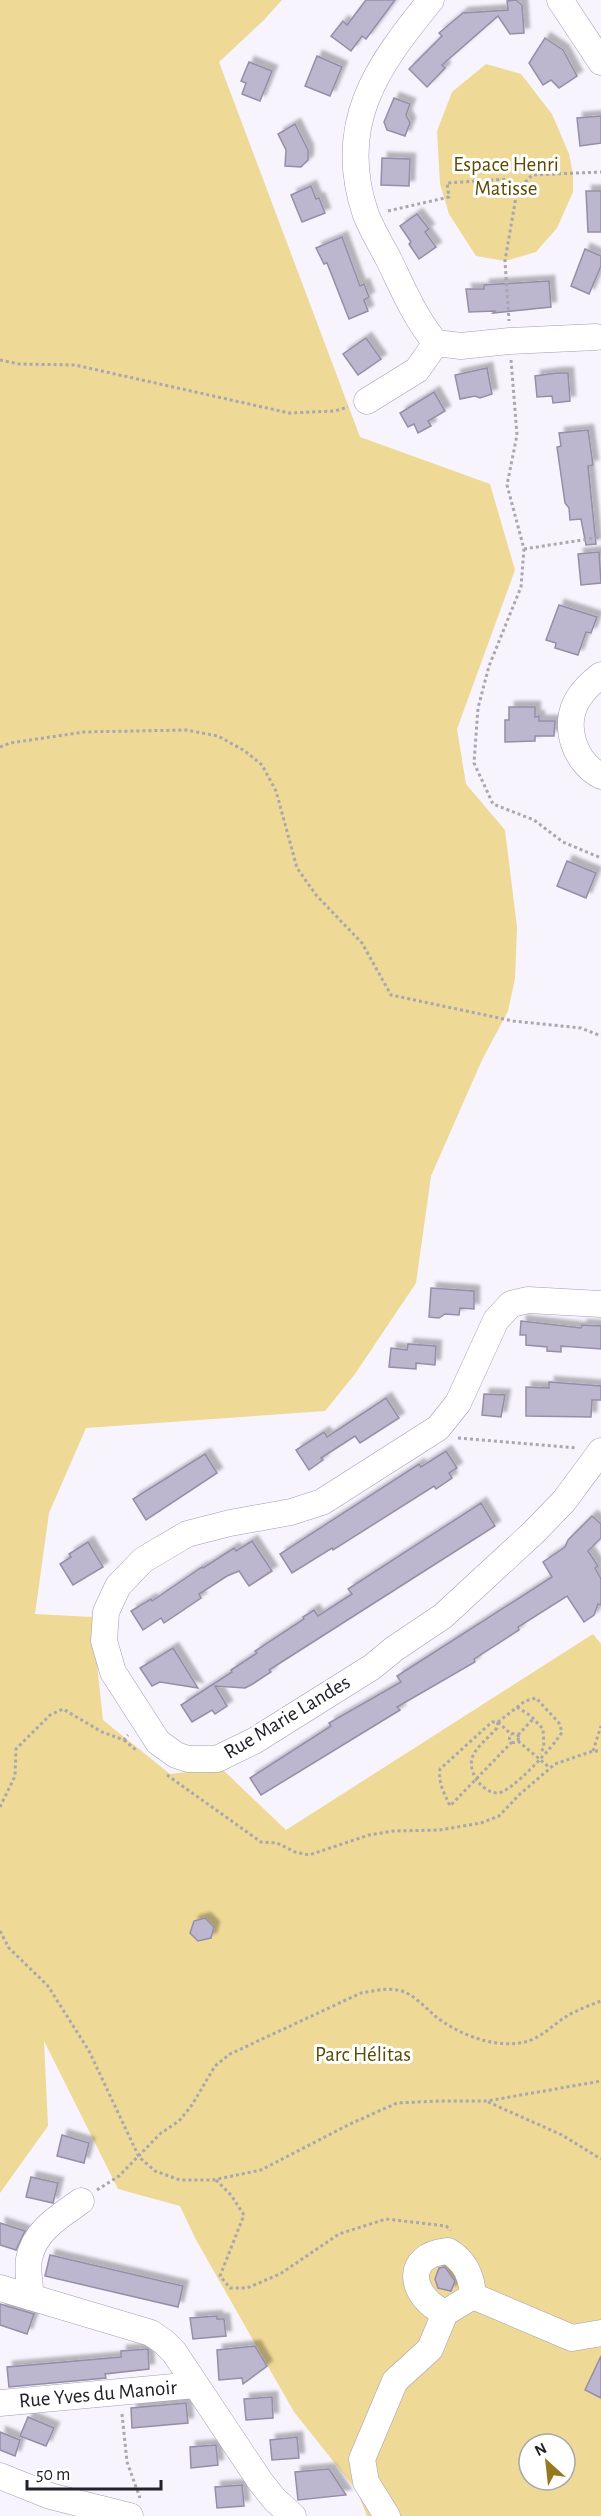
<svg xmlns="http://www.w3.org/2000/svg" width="601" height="2516" font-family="'Alegreya Sans',sans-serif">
<defs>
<filter id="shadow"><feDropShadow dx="5.5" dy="-5.5" stdDeviation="1.5" flood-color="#0004"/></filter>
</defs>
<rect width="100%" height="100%" fill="#f7f4fe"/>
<g fill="#efd996" fill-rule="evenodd">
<path d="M0,0h282l-18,20 -45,42 141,375 130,47 25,86 -58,159 9,55 39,46 12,97 -2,52 -7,32 -26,49 -51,116 -15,107 -61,91 -30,37 -239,17 -37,85 -14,101 57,3 11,103 67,54 51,-6 65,62 307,-196 8,10v872h-234l-10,-25 -63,-79 -99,-174 -15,-32 -62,-17 -74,-148 4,85 -48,67zM529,2444h36v36h-36z"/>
<polygon points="486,64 521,74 552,114 569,154 573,174 573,192 557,228 536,252 505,261 476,256 449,214 440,184 437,131 452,92"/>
</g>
<g fill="#bdb6cf" stroke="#958ea6" stroke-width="1.5" filter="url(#shadow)">
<polygon points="366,0 395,0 366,39 362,36 351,51 331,36 343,21 347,25"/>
<polygon points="516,0 522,5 524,33 510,34 498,16 442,65 445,68 427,87 409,69 442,36 439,33 463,13 508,10 507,1"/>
<polygon points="545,38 563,50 577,76 559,88 551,80 543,85 529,63"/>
<polygon points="317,56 342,67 330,96 305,86"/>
<polygon points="249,62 272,71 260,101 242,94 246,83 241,81"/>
<polygon points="394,98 410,104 406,115 410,123 405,136 387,130 384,122"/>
<polygon points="601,116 601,143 580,146 577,118"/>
<polygon points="295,124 308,150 308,160 301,167 285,166 286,150 278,134"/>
<polygon points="382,158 410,159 409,186 381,185"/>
<polygon points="311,186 316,199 319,198 325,213 302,222 291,195"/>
<polygon points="586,191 601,191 601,232 588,232"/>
<polygon points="417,214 429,229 425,232 436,247 419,259 409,244 411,242 400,226"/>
<polygon points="342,237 360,286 364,284 369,297 364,300 368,311 349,319 327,263 324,264 316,248"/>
<polygon points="585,249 601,256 601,266 589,294 571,286"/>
<polygon points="549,281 551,307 493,313 495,311 469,312 466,289 484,289 484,285"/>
<polygon points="366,338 381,359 358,375 343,354"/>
<polygon points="487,368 492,394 480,398 475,396 460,399 455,375"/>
<polygon points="557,373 568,373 570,401 553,403 552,396 537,397 535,376"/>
<polygon points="434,392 445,411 428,421 431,426 418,433 414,424 408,427 400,413"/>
<polygon points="588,430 593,465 588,466 596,544 586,545 581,519 570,520 569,508 565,503 557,447 561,446 559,433"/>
<polygon points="599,552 601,583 581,585 578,554"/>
<polygon points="559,605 597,617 591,633 586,632 578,655 555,648 556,643 546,640"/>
<polygon points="509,707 535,707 535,717 539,716 539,721 555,721 554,736 535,736 535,741 505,742 505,720 509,720"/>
<polygon points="567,861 596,873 586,898 557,886"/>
<polygon points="431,1288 474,1291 474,1309 460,1308 459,1315 445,1314 439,1318 429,1317"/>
<polygon points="521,1321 581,1328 582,1325 601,1326 601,1349 561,1346 561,1352 547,1351 547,1347 526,1345 526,1335 520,1335"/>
<polygon points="408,1344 436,1346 435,1365 416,1363 416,1369 389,1367 391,1348 407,1350"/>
<polygon points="549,1382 601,1386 601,1400 592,1400 591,1417 526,1416 526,1387 549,1388"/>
<polygon points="484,1394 505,1395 501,1417 482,1415"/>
<polygon points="386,1398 399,1418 360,1443 355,1436 321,1458 323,1460 309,1470 296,1450 324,1432 327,1437"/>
<polygon points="446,1451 457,1468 449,1473 452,1478 436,1489 434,1486 333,1550 332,1548 292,1573 280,1554 419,1464 421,1467"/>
<polygon points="205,1454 217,1473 146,1520 133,1499"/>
<polygon points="481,1503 495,1526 269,1670 271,1672 251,1685 245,1688 215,1686 227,1706 215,1714 212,1710 192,1722 181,1705 232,1672 231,1670 257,1653 255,1651 304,1619 303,1617 314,1610 318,1616 352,1594 348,1589"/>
<polygon points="592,1516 601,1524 601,1538 588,1551 598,1566 595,1568 601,1579 601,1605 598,1604 594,1615 584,1622 567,1596 518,1627 519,1630 474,1659 475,1662 397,1707 400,1710 261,1795 250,1778 331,1726 329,1723 401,1682 397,1676 408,1669 552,1577 543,1562 565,1547 568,1540"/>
<polygon points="252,1541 272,1571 249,1586 239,1571 227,1576 199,1594 201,1598 164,1623 161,1618 143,1630 131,1611 151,1599 152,1601 202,1567 203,1568 234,1548 236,1551"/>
<polygon points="88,1542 103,1567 73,1585 60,1564 71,1557 69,1554"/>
<polygon points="173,1648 198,1688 160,1682 152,1686 140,1668"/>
<polygon points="205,1918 214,1927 211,1938 198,1941 190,1933 194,1921"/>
<polygon points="62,2135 89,2143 84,2163 57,2156"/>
<polygon points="31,2177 58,2183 53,2203 26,2197"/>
<polygon points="0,2223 25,2231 16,2250 0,2245"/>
<polygon points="50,2255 183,2286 178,2307 45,2276"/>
<polygon points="445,2267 455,2281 451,2291 438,2288 435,2279 439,2268"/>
<polygon points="0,2304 34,2314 27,2334 0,2325"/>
<polygon points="217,2316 217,2319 224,2319 226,2336 193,2339 190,2318"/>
<polygon points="255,2346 267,2366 243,2384 242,2378 219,2380 217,2350"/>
<polygon points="148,2349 149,2369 105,2374 106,2378 9,2387 7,2367 121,2357 121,2351"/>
<polygon points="601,2356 601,2398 585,2390"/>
<polygon points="272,2397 273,2418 246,2420 244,2399"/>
<polygon points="186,2403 188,2423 132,2428 131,2408"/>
<polygon points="28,2417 54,2428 46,2446 20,2436"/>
<polygon points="0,2432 20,2440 15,2456 0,2450"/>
<polygon points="297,2437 299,2458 272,2460 270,2440"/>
<polygon points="216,2445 218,2465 191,2468 190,2447"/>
<polygon points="329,2469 346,2495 298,2500 295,2472"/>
<polygon points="242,2485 244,2506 217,2508 215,2487"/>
</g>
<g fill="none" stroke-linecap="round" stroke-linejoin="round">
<defs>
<g id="minor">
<path d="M431,0c-55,67 -96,125 -65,215 6,15 15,30 23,45 14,29 26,58 47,83l25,3 49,-5 86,-4"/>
<polyline points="560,0 601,62"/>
<polyline points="367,401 417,370 436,343"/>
<path d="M601,675c-9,7 -17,14 -23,24 -16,26 -4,63 23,77"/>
<polyline points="601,1304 528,1300 511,1304 496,1320 458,1403 438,1428 322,1502 291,1512 230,1523 187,1534 143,1560 118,1586 106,1612 104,1641 113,1672 158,1742 176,1755 188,1759 217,1759 254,1741 372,1667 394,1649 443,1616 534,1532 564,1501 601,1451"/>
<polyline points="0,2288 151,2333 164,2342 174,2352 260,2481 275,2500 293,2516"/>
<path d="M31,2297c-1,-12 -4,-26 -2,-38 5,-28 31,-43 52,-58"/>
<path d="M445,2313c-35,-16 -43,-58 3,-62 17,10 24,25 25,45"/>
<polyline points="0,2403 195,2385"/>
<polyline points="0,2476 50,2496 130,2516"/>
<polyline points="387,2516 366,2482 362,2459 395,2381 430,2349 445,2313 473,2296 572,2338 601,2333"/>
</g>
</defs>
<use href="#minor" stroke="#a39cb5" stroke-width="27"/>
<g stroke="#a9a7b0" stroke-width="3" stroke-dasharray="3 3" stroke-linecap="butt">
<polyline points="517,191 532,175 601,172"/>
<polyline points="388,211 449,197 447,183 508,179 517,191 505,261 509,321"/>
<polyline points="0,360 19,364 75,365 289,413 335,411 348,407"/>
<polyline points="511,360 517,435 507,485 524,549 521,587 489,666 478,708 474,763 493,804 534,820 563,842 601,858"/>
<polyline points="524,549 601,537"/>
<polyline points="0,747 10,743 84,732 186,730 218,736 245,751 262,765 276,791 297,868 316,895 362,943 391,995 513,1021 581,1028 601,1036"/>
<polyline points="458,1438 577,1448"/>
<polyline points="517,1707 531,1716 543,1729 544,1747 540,1754"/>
<path d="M498,1722l-1,6c-17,19 -36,28 -19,54 5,5 11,11 20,11 14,-1 57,-48 64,-61l-3,-9 -23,-25 -11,3 -27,21h-6l-52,47c-2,14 4,24 10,37l62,-64"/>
<polyline points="498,1722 512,1735"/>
<circle cx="514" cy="1738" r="4.5"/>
<polyline points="518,1735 534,1718"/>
<polyline points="124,1740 136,1750"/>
<polyline points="518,1741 550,1768"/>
<polyline points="593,1751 601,1726"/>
<polyline points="167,1775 261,1842 277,1843 295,1852 309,1855 369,1835 393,1831 439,1830 481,1823 499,1816 520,1794 555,1764 593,1751 601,1751"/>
<polyline points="0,1807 15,1776 16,1749 50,1715 63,1709 102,1732 124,1740 128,1735"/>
<polyline points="0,1931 9,1948 48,1986 89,2051 139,2157 155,2171 180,2180 213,2180 261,2170 350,2124 397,2103 439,2101 487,2101 601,2081"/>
<polyline points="488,2102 562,2135 601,2159"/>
<polyline points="216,2180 231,2195 244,2215 220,2276 230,2288 247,2288 280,2274 339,2234 386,2219 446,2226 451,2230"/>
<path d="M97,2190l22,-14 42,-43 18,-12 13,-16 23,-39 15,-12 131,-61c13,-2 27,-6 41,-2 12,4 23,16 33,25 23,18 59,33 90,26 16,-4 29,-18 42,-26 10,-6 23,-11 34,-15"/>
<polyline points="122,2414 127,2462 140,2498"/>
</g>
<use href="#minor" stroke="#fff" stroke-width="26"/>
</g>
<g text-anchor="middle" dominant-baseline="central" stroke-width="6" stroke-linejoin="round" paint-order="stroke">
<g font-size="21" fill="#5e4b02" stroke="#fff">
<text x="506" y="164">Espace Henri<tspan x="506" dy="24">Matisse</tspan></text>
<text x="363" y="2054">Parc Hélitas</text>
</g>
<g font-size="21" fill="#222029" stroke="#fff">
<text transform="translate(287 1717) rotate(-31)">Rue Marie Landes</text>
<text transform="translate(98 2394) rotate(-5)">Rue Yves du Manoir</text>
</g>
</g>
<g transform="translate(547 2462) rotate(333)"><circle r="28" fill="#ffffff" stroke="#a7a6a9" stroke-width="1.5"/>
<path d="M0-4.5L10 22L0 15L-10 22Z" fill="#947920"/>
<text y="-9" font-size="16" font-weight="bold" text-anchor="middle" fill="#222029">N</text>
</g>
<path d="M27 2480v9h134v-9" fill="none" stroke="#222029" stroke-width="3"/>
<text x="36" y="2480" font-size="18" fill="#222029" stroke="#ffffff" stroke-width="4.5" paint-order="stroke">50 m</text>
</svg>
